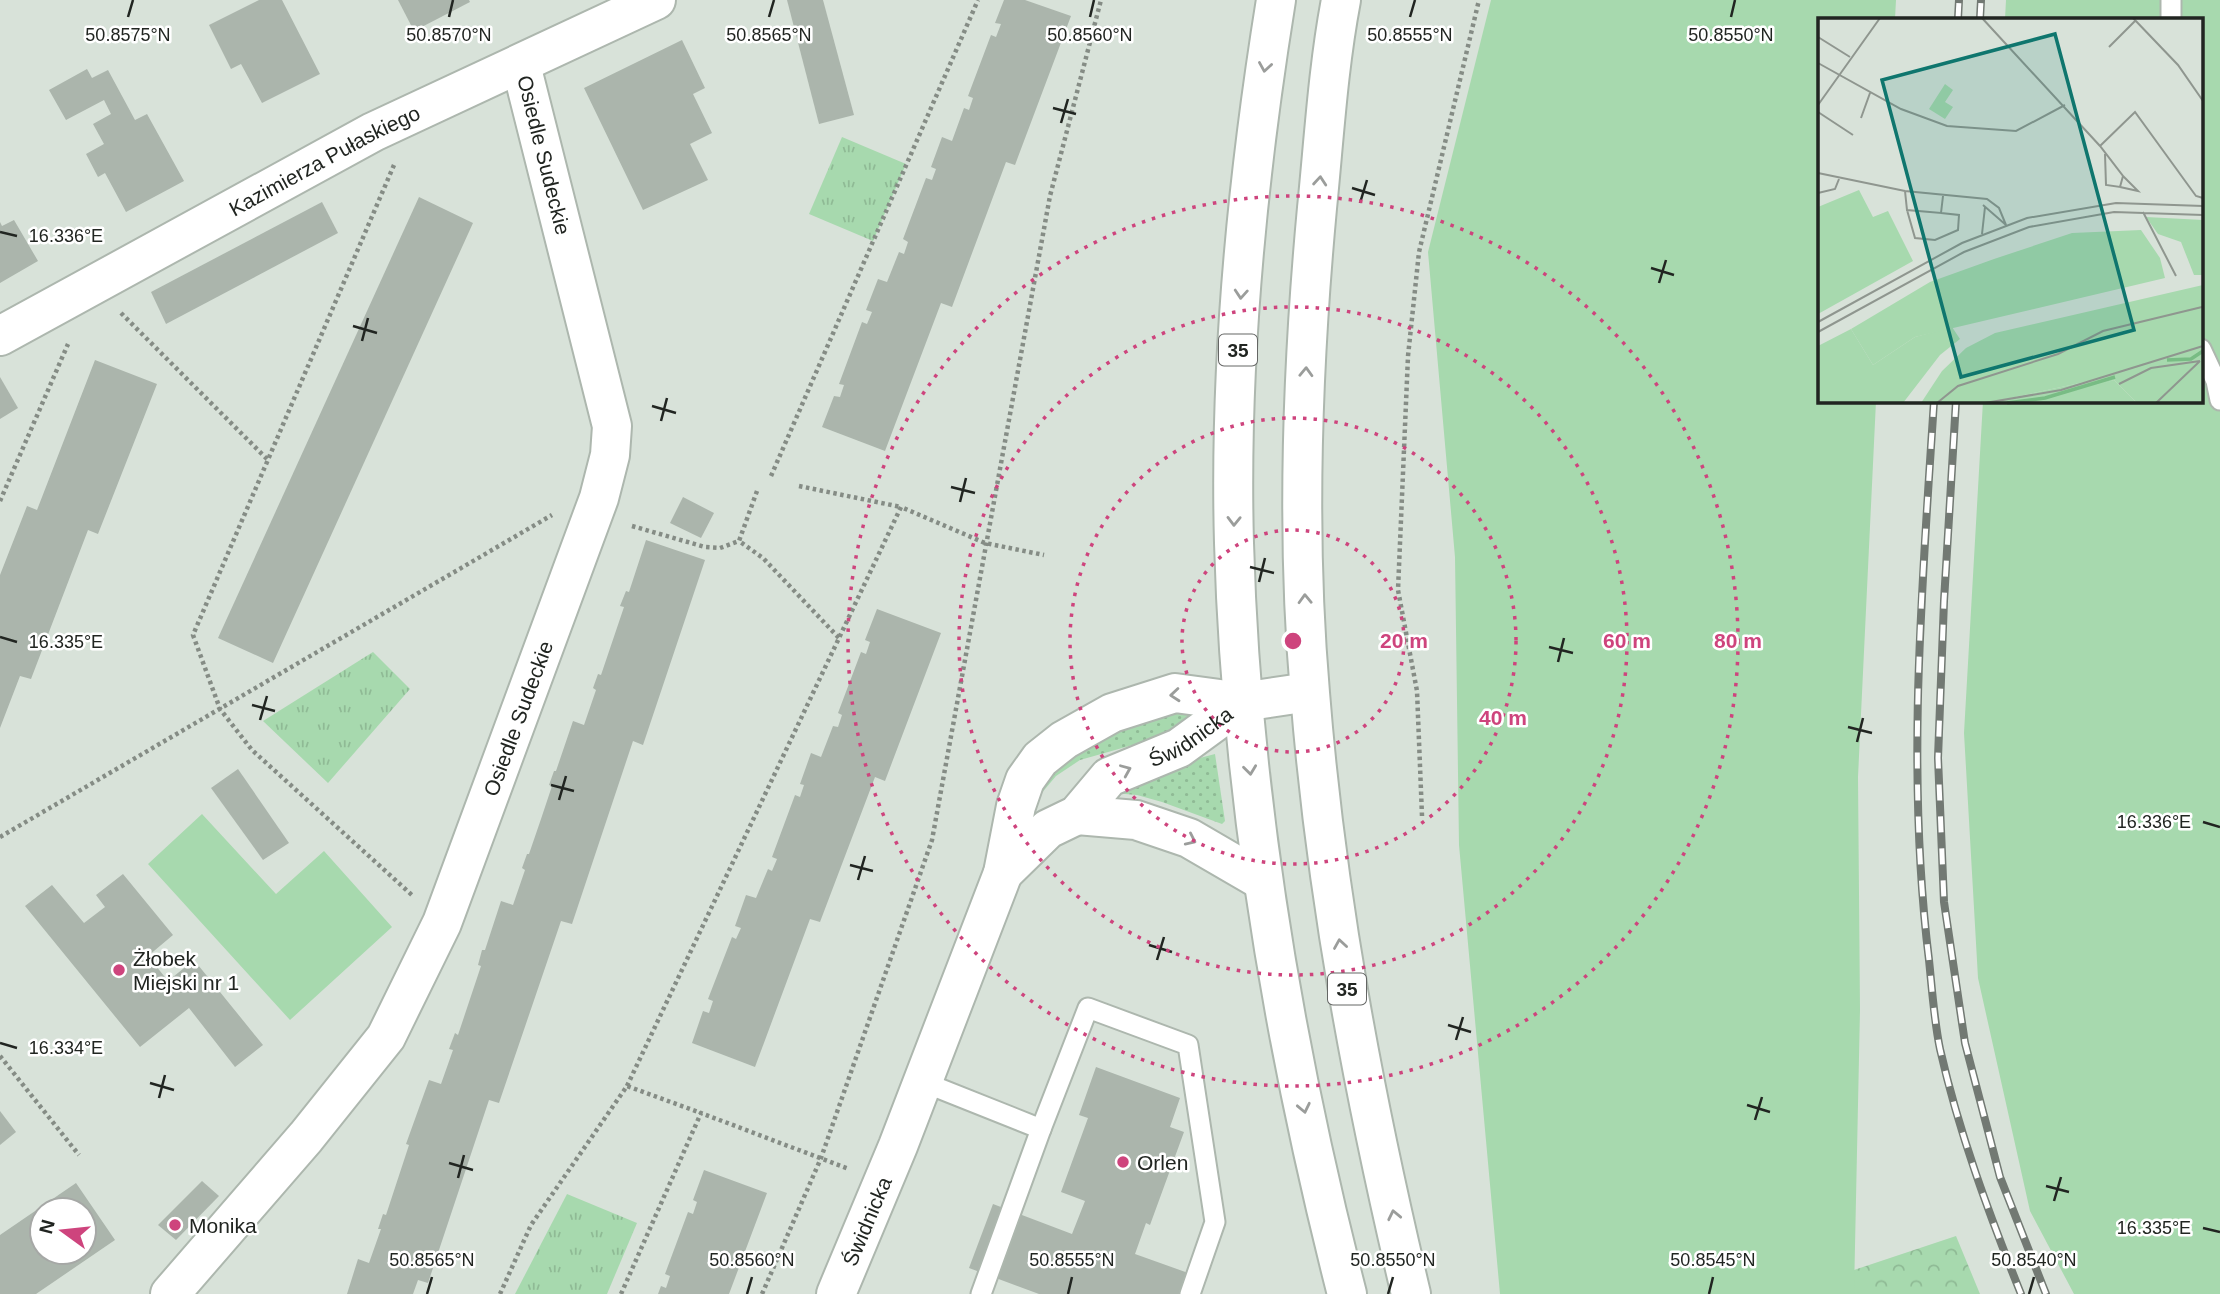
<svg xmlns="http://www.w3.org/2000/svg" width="2220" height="1294" font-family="Arial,sans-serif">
<defs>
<pattern id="grass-dots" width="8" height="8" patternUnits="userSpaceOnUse" patternTransform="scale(1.75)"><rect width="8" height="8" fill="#a7d9ae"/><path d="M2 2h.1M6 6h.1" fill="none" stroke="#8fba95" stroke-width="1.8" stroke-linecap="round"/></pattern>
<pattern id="forest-crowns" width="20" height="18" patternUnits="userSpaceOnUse" patternTransform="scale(1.75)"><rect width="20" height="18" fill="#a7d9ae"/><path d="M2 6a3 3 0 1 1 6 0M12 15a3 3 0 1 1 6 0" fill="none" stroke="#8fba95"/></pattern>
<pattern id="park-tufts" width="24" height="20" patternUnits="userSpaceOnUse" patternTransform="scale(1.75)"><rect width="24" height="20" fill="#a7d9ae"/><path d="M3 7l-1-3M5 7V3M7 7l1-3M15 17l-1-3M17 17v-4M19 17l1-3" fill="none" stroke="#8fba95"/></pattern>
</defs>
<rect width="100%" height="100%" fill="#d8e2d9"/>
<g fill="url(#grass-dots)">
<polygon points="1199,698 1210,723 1080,760 1056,776 1035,801 1034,787 1083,744"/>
<polygon points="1215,754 1225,821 1222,824 1162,802 1137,795 1113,793 1146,772"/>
</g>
<polygon fill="url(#forest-crowns)" points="1956,1236 1980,1294 1854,1294 1854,1270"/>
<g fill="url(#park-tufts)">
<polygon points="842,137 906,164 873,241 809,214"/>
<polygon points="373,652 410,689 328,783 263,721"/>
<polygon points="567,1194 637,1223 607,1294 515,1294"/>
</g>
<g fill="#a7d9ae">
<polygon points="1491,0 1896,0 1895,19 1819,19 1819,401 1876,401 1858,777 1860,1010 1854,1294 1500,1294 1459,845 1455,557 1428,252"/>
<polygon points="2006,0 2220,0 2220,1294 2074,1294 2030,1211 1978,978 1964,733 1983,401 2201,401 2201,19 2005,19"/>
<polygon points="202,814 276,894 324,851 392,927 290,1020 148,864"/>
</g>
<g fill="#abb5ac" fill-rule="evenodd">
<polygon points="259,0 282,0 320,74 262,103 241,64 231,69 209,25"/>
<polygon points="398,0 469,0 470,2 414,31"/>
<polygon points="787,0 823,0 854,115 819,124"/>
<polygon points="1004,0 1025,0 1071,16 1015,165 1006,162 952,307 941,303 885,451 822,427 834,396 840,397 844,385 839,384 862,322 867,324 872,312 866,310 878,279 887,282 899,252 904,254 908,242 903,239 926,178 932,180 936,169 931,167 942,137 952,141 964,108 969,110 973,98 968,96 991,35 996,37 1001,24 995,23"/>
<polygon points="682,40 705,88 693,94 712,133 690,144 708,180 643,210 584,88"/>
<polygon points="87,69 92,78 108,70 135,120 147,114 184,181 126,212 105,173 98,177 86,154 104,144 93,124 111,114 104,100 66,120 49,90"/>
<polygon points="419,197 473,223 273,663 218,638"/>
<polygon points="322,202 338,233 166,324 151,292"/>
<polygon points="14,220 38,261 0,283 0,222 2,226"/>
<polygon points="95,360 157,384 98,534 88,530 31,679 20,676 0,728 0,575 27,506 37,510"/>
<polygon points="0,377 18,408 0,419"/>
<polygon points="683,497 714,513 701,538 670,523"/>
<polygon points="646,540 705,560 643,745 633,741 572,924 561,921 499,1103 489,1100 428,1283 418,1280 413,1294 347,1294 358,1259 369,1263 381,1229 378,1229 383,1214 386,1215 409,1145 406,1144 429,1080 441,1084 453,1050 449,1049 455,1033 458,1035 481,966 478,965 482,950 485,950 501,901 513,905 525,870 522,868 527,854 529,854 541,819 552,786 549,785 554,771 556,771 573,721 584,725 596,690 593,688 598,674 601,675 624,607 620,606 626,591 629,592"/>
<polygon points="877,609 941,633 885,781 875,777 820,922 810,919 755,1067 692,1043 703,1011 709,1013 713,1001 708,999 732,937 736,939 741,928 735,926 746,895 756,898 768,869 772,871 777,859 772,857 795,795 800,797 804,785 800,784 811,753 821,757 833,726 838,727 842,715 838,713 861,652 866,654 870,642 865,640"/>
<polygon points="238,769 289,843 263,860 211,788"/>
<polygon points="123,874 173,935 148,956 168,981 194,960 263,1045 235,1067 189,1008 140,1047 25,906 52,885 84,923 105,907 96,895"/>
<polygon points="1096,1067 1180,1098 1170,1127 1184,1132 1150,1225 1146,1223 1135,1254 1191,1274 1184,1294 1039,1294 969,1268 993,1204 1072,1234 1085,1201 1061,1192 1088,1118 1079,1115"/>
<polygon points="0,1111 16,1132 0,1145"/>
<polygon points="704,1170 767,1193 729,1294 658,1294 661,1286 666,1288 670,1276 665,1274 688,1212 693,1214 697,1202 693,1200"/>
<polygon points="202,1181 219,1196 176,1240 158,1225"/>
<path d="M76,1183l39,57 -79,54h-36v-59zM42,1210h42v42h-42z"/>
</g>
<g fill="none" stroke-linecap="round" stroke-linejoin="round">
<defs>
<g id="lane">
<polyline points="2171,19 2171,0"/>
<polyline points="2201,349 2216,381 2220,400"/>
<polyline points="923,1082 1041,1129 981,1294"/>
<polyline points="1041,1129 1088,1008 1188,1045 1215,1222 1190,1294"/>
</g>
<g id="street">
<path id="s1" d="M0,336l373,-204 283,-132"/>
<path id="s2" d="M170,1294l136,-157 80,-100 56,-114 157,-425 11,-43 2,-29 -91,-361"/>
</g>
<g id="secondary">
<path id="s3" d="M1003,873l45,-44 29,-14 32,-38 70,-29 63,-46"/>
<path id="s4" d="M836,1294l62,-148 105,-273 13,-67 9,-26 15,-21 24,-19 48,-27 63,-20 67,9"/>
</g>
<g id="primary">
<path d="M1276,0c-29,179 -47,361 -42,543 7,254 50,505 113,751"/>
<path d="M1341,0c-13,68 -17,139 -24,208 -15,161 -21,325 -7,485 16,203 54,403 101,601"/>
<polyline points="1242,702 1309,692"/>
<polyline points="1077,815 1136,820 1189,838 1263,881"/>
</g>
</defs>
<use href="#lane" stroke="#adb7ae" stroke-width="23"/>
<use href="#street" stroke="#adb7ae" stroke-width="42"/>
<use href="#secondary" stroke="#adb7ae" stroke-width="42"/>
<use href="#primary" stroke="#adb7ae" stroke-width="42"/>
<g stroke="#858c85" stroke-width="4.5" stroke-dasharray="3.5 3.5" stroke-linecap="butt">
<polyline points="394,165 193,635 220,709 252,750 413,896"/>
<polyline points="121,313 268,460"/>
<polyline points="771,476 978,0"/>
<polyline points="799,486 901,507"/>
<polyline points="757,491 739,541 763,558 839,638"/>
<polyline points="0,501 68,344"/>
<polyline points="632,526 705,547 720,548 739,541"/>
<polyline points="1422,816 1417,691 1398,590 1408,356 1419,252 1479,0"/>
<polyline points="0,837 552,515"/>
<polyline points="0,1056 79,1155"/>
<polyline points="627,1086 901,507 985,543 1044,555"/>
<polyline points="500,1294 531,1225 627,1086 701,1113"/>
<polyline points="621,1294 701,1113 849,1169"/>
<polyline points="762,1294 821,1158 932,840 1050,196 1101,0"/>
</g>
<use href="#lane" stroke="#fff" stroke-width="19"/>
<use href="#street" stroke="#fff" stroke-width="38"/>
<use href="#secondary" stroke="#fff" stroke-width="38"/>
<use href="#primary" stroke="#fff" stroke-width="38"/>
<defs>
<g id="rail">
<polyline points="1958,19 1959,0"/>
<polyline points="1980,19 1981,0"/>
<path d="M1934,401c-12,186 -28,373 -5,559 3,29 5,60 11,89 19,84 49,165 81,245"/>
<polyline points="1956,401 1944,601 1938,758 1944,902 1965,1043 2000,1177 2046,1294"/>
</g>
</defs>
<use href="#rail" stroke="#727973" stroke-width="8"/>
<use href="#rail" stroke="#fff" stroke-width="5" stroke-dasharray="16" stroke-linecap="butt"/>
</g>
<defs><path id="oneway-chevron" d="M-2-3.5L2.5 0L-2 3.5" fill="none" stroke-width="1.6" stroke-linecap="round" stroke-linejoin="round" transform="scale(1.75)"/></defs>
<g stroke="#9b9d9b">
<use href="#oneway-chevron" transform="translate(1265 67) rotate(99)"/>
<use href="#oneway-chevron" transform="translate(1320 181) rotate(-85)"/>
<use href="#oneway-chevron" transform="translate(1241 294) rotate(94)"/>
<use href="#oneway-chevron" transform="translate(1306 372) rotate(-88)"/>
<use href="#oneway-chevron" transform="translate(1234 521) rotate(91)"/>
<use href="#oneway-chevron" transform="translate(1305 599) rotate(-92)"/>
<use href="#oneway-chevron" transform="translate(1175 695) rotate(175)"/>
<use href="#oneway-chevron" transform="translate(1126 770) rotate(-23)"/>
<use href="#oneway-chevron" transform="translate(1250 770) rotate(83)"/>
<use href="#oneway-chevron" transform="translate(1191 840) rotate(25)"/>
<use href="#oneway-chevron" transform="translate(1340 944) rotate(-99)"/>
<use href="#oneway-chevron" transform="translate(1304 1108) rotate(78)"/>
<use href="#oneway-chevron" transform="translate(1394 1215) rotate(-102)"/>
</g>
<path fill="none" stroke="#212521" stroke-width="2.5" d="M128,17l5,-17M449,17l4,-17M769,17l5,-17M1090,17l4,-17M1410,17l5,-17M1731,17l4,-17M1053,108l23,6M1061,123l7,-24M1352,188l23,7M1360,203l7,-23M0,232l17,4M1651,268l23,7M1659,283l7,-23M353,326l24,7M362,341l6,-23M652,406l24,7M661,421l6,-23M951,487l24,6M960,502l6,-24M1250,567l24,6M1259,582l6,-24M0,637l17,5M1549,647l24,6M1558,662l6,-24M252,705l23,6M260,720l7,-24M1848,727l24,6M1857,742l6,-24M551,785l23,6M559,800l7,-24M2203,822l17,5M850,865l23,6M858,880l7,-24M1149,945l23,7M1157,960l7,-23M1448,1025l23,7M1456,1040l7,-23M0,1043l17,5M150,1083l24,7M159,1098l6,-23M1747,1105l23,7M1755,1120l7,-23M449,1163l24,7M458,1178l6,-23M2046,1186l23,6M2054,1201l7,-24M2203,1228l17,4M427,1294l5,-17M747,1294l5,-17M1068,1294l4,-17M1388,1294l5,-17M1709,1294l4,-17M2029,1294l5,-17"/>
<g fill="none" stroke="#ce447d" stroke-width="3.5" stroke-dasharray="3.5 7">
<circle cx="1293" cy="641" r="111"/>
<circle cx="1293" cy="641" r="223"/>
<circle cx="1293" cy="641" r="334"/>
<circle cx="1293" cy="641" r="445"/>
</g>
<g fill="#ce447d" stroke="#fff" stroke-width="2.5">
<circle cx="119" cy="970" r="7"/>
<circle cx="1123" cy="1162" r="7"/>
<circle cx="175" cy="1225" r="7"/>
</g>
<g text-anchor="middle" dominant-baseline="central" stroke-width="5" stroke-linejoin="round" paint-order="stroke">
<g fill="#fff" stroke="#646664" stroke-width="2">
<rect x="1219" y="334.5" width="38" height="31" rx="5"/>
<rect x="1328" y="973.5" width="38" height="31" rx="5"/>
</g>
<g font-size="19" font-weight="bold" fill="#212521">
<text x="1238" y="350">35</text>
<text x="1347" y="989">35</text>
</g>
<g font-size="21" fill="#212521" stroke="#fff">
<text transform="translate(544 155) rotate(76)">Osiedle Sudeckie</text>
<text stroke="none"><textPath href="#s1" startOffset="369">Kazimierza Pułaskiego</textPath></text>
<text stroke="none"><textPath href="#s2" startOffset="681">Osiedle Sudeckie</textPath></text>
<text stroke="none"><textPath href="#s3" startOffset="236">Świdnicka</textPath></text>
<text stroke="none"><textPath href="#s4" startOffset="79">Świdnicka</textPath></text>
</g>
<g font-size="21" fill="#212521" stroke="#fff" text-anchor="start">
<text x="133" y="958">Żłobek<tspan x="133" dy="24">Miejski nr 1</tspan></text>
<text x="1137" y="1162">Orlen</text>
<text x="189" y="1225">Monika</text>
</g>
</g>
<g transform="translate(1818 18)">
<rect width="385" height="385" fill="#d8e2d9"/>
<path d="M328,199l57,3v55h-9l-13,-33 -23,-8z" fill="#a7d9ae"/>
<path d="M134,309l8,12 -20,16 -37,48h-85v-57l33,-17 22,36 42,-28zM276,362l4,5 16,-5 23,23h-150z" fill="#a7d9ae"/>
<path d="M127,66l8,6 -8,12 8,5 -8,12 -16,-10zM41,172l14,27 15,-6 25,50 -95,53v-107zM323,212l19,28 5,20 -250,59 -42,28 -22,-36 79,-47 64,-23 78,-26zM385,267v118h-66l-23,-23 -16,6 -4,-6 -107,23h-66l21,-32 24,-23 29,-15z" fill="#a7d9ae"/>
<path fill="none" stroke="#78bc84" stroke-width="3.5" d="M349,342l24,-1 12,-8M189,385l38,-5 70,-21"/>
<path fill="none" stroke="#8f968f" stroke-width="2" d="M164,0l118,128 23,30 -3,11 -14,-2 -1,-31M315,0l45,47 25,36M0,19l32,20M291,29l27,-27M0,45l83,46 46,17 69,5 49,-26M0,87l62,-87M0,94l35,23M43,100l9,-25M282,128l35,-34 61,84 7,2M0,155l87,18 82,8 12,9 7,17M302,169l18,4 -15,-15M87,173l2,19 34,3 2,-17M0,175l17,-4 4,-10M165,187l23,20M89,192l8,28 20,2 23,-10 1,-15 -18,-2M325,194l33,64M164,216l3,-27M0,304l144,-79 65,-25 89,-15 87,3M0,314l146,-80 65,-25 85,-15 89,3M301,366l32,-16 49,-7M119,385l21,-17 100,-32 45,-23 99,-24M167,385l76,-13 142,-44M338,385l44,-42"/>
<path fill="#0f766e" fill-opacity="0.15" stroke="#0f766e" stroke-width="3.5" d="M237,16l79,296 -173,47 -79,-297z"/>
<rect width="385" height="385" fill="none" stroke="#212521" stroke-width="3.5"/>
</g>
<g font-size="18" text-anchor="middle" fill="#212521" stroke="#fff" stroke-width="5" stroke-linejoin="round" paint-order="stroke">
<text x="449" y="41">50.8570°N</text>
<text x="769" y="41">50.8565°N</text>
<text x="1090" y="41">50.8560°N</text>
<text x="1410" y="41">50.8555°N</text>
<text x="1731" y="41">50.8550°N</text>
<text x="128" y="41">50.8575°N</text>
<text x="66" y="242">16.336°E</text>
<text x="66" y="648">16.335°E</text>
<text x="2154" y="828">16.336°E</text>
<text x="66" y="1054">16.334°E</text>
<text x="2154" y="1234">16.335°E</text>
<text x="432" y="1266">50.8565°N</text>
<text x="752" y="1266">50.8560°N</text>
<text x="1072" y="1266">50.8555°N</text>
<text x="1393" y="1266">50.8550°N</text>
<text x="1713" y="1266">50.8545°N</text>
<text x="2034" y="1266">50.8540°N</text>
</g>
<circle cx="1293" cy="641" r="10" fill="#ce447d" stroke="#fff" stroke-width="3.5"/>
<g font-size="21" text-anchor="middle" font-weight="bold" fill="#ce447d" stroke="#fff" stroke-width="5" stroke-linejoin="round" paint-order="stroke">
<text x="1404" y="648">20 m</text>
<text x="1627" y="648">60 m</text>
<text x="1738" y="648">80 m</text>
<text x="1503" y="725">40 m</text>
</g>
<g transform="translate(63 1231) rotate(285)"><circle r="33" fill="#ffffff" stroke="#a6a8a6" stroke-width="2"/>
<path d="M0-5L12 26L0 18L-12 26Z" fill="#ce447d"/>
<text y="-10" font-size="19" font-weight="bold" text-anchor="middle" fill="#212521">N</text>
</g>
</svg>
